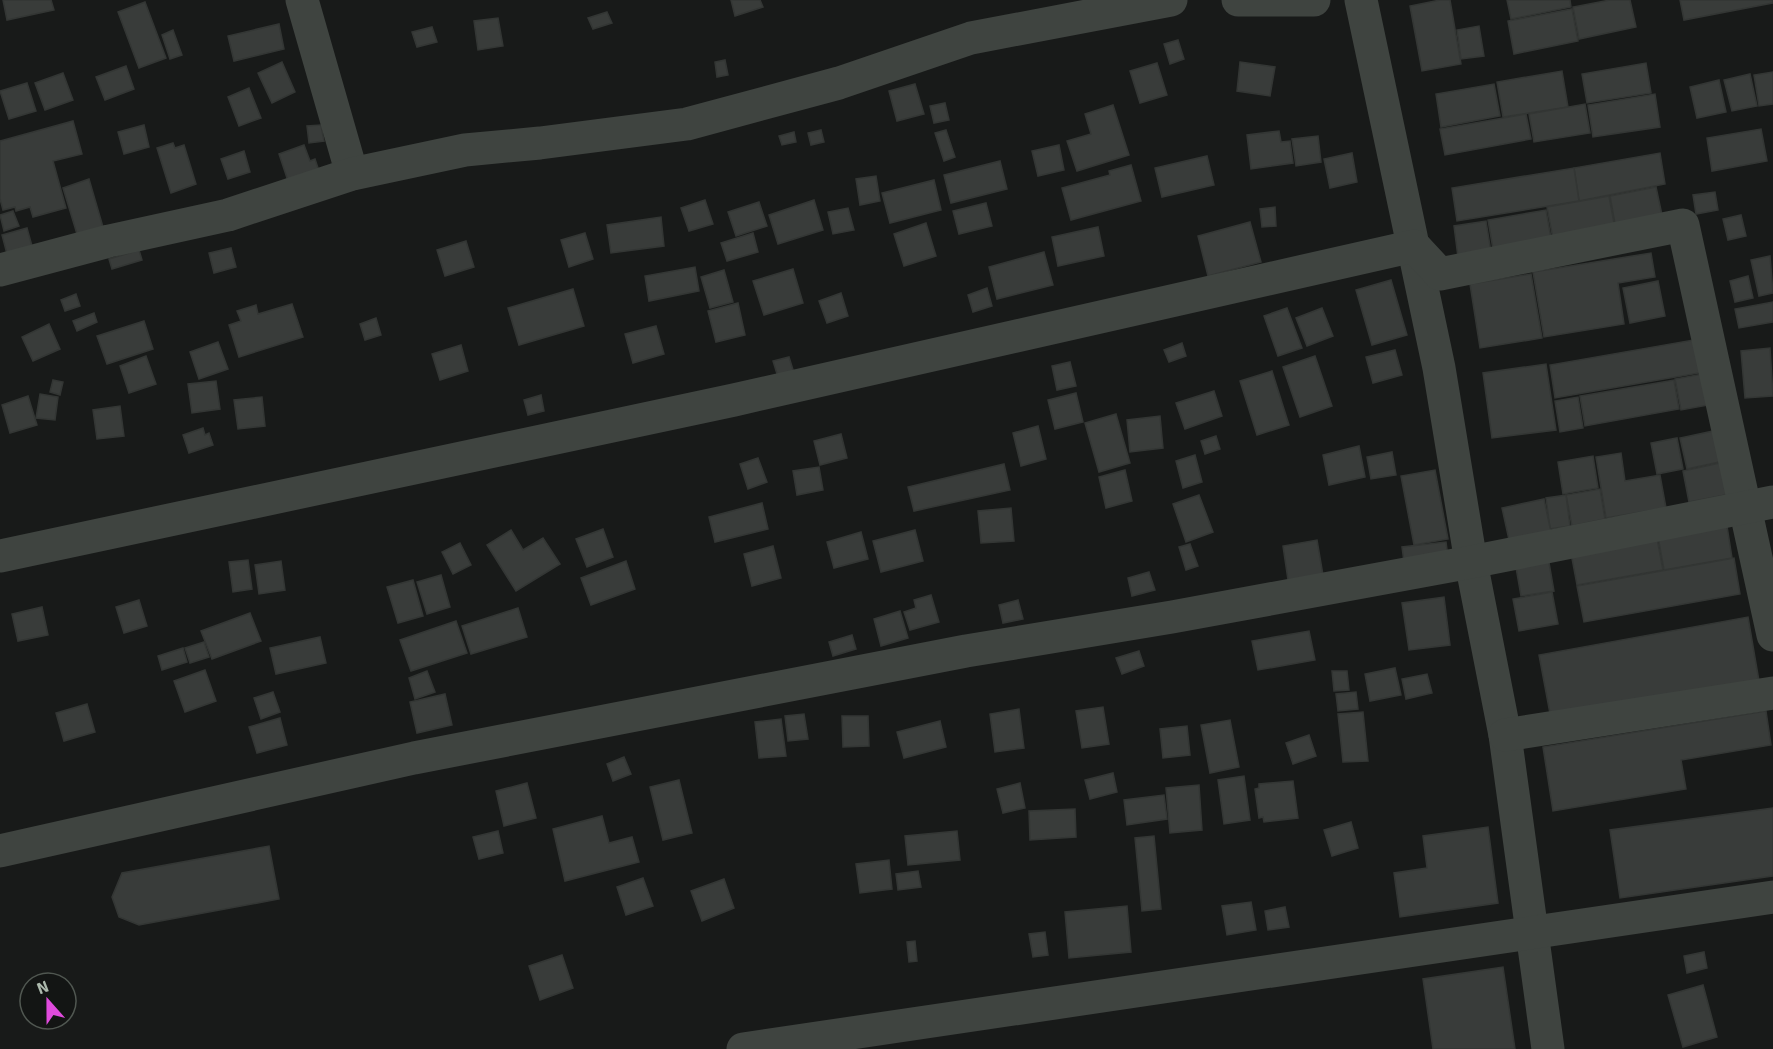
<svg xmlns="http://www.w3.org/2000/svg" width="1773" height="1049" font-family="Signika,sans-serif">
<rect width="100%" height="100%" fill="#181a19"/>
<g fill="#393c3a" stroke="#333634" stroke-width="1.5">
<polygon points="3,0 51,0 54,10 7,20"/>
<polygon points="731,0 760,0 763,7 735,16"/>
<polygon points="1440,0 1450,0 1461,64 1422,71 1410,6"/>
<polygon points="1507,0 1570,0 1571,7 1511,19"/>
<polygon points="1610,0 1630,0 1636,27 1579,39 1573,7"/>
<polygon points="1680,0 1773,0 1773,3 1684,20"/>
<polygon points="145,2 166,58 139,68 118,12"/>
<polygon points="1572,9 1578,41 1514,54 1508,21"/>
<polygon points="607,12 612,23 593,29 588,18"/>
<polygon points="498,18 503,46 478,50 474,21"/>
<polygon points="279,24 284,49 234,61 228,36"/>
<polygon points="1479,26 1484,56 1461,59 1457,30"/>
<polygon points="432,27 437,42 417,47 412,32"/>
<polygon points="173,30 182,55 170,59 162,35"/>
<polygon points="1178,40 1184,59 1170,64 1164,44"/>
<polygon points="725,60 728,75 717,77 715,62"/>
<polygon points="282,62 295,92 272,103 258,73"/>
<polygon points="1240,62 1275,67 1270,96 1237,91"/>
<polygon points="1157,63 1167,95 1140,103 1130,71"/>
<polygon points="1646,63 1651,93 1587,103 1582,74"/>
<polygon points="126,66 134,89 105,100 96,77"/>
<polygon points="1562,71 1568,107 1503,117 1497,82"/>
<polygon points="1773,72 1773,104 1759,106 1754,75"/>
<polygon points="63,73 73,100 45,110 35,83"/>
<polygon points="1750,74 1757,106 1732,111 1724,80"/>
<polygon points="1719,80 1726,112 1697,118 1690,87"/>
<polygon points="27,83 36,111 9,119 0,91"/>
<polygon points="915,84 924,114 897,121 889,91"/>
<polygon points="1494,84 1500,116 1441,127 1436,94"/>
<polygon points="249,88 261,118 239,126 228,97"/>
<polygon points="1655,94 1660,127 1593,137 1588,105"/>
<polygon points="945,103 949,120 934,123 930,106"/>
<polygon points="1585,104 1590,133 1534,142 1529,114"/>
<polygon points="1113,105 1129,155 1077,171 1067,141 1091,134 1085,114"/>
<polygon points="1526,114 1531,139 1445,155 1440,129"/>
<polygon points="73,121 82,154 53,161 66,208 33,217 30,207 16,211 15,207 3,210 0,199 0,141"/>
<polygon points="144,125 149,147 124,154 118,132"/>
<polygon points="321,125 324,141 309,143 307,126"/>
<polygon points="1761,129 1767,161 1712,171 1707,138"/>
<polygon points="821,130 824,142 811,145 808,133"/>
<polygon points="946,130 955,157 944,161 935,133"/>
<polygon points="1279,131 1281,142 1290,141 1293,163 1251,169 1247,135"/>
<polygon points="794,132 796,142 782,145 779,136"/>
<polygon points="1318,136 1321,162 1296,166 1292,139"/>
<polygon points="173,143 175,148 184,145 196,184 171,193 157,148"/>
<polygon points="304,145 310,161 315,159 320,174 289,184 279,154"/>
<polygon points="1059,145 1064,170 1038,176 1032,151"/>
<polygon points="244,151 250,172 228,179 221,159"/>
<polygon points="1352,153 1357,182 1330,188 1324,159"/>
<polygon points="1660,153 1665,184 1579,201 1574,168"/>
<polygon points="1207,156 1214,185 1162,197 1155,168"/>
<polygon points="1000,161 1007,189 951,203 944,175"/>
<polygon points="1131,165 1141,201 1071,220 1062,188 1110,175 1109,171"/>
<polygon points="1574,168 1579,201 1457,221 1452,188"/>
<polygon points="876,176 880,201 860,205 856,179"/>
<polygon points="89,179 103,227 77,234 63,188"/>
<polygon points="934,180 941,210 890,223 882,193"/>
<polygon points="1656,187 1662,215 1615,224 1610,196"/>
<polygon points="1715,192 1718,210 1696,214 1693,195"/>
<polygon points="1609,196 1615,228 1553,239 1547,207"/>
<polygon points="705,200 713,224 689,231 681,208"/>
<polygon points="814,200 823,230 778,244 769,215"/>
<polygon points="759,202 767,226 736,236 728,212"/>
<polygon points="986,203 992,226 959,234 953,211"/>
<polygon points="1275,207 1276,226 1262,227 1260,209"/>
<polygon points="848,208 854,230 833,234 828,212"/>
<polygon points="1546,210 1551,238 1493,249 1488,220"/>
<polygon points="13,211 19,226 4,231 0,215"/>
<polygon points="1741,215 1746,236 1728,240 1723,219"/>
<polygon points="661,217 664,246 611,253 607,225"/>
<polygon points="1486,221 1491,252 1458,257 1454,226"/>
<polygon points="1250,222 1261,262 1208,276 1198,236"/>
<polygon points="926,223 936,256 904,266 894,234"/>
<polygon points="1098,227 1104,256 1058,266 1052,237"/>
<polygon points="27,228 32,246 7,254 2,235"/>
<polygon points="585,233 593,259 569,267 561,240"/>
<polygon points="753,233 758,252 727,261 721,243"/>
<polygon points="466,241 474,267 445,276 437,250"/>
<polygon points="231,248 236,267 214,273 209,253"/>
<polygon points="139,250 142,260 112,269 109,259"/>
<polygon points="1044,252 1053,285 997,299 989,267"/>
<polygon points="1651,253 1655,277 1618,283 1624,324 1544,337 1533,272"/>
<polygon points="1770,256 1773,293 1759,296 1751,260"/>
<polygon points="695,267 699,291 649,301 645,276"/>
<polygon points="793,269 803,303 764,315 753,281"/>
<polygon points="724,270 733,302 710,308 701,277"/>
<polygon points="1531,274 1542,338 1480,348 1470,284"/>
<polygon points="1748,276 1753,298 1735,302 1730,281"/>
<polygon points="1391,280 1407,335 1372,345 1356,290"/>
<polygon points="1658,281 1665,316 1630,323 1623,288"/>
<polygon points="987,288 992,306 973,312 968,295"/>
<polygon points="573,289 584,326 519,345 508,308"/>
<polygon points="841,293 848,316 827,323 819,301"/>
<polygon points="76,294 80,306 65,311 61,300"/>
<polygon points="1773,302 1773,322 1739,328 1735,309"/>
<polygon points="738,303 745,335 716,342 708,311"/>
<polygon points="292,304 303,337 239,357 229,325 241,321 237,311 256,305 258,314"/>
<polygon points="1287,308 1302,348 1278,356 1264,316"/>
<polygon points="1322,308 1333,336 1307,346 1296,318"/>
<polygon points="94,313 97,322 77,331 73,321"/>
<polygon points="376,318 381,335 365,340 360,324"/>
<polygon points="144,321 153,349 107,364 97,336"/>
<polygon points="49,324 60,349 33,361 22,337"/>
<polygon points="656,326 664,354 633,363 625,334"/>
<polygon points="1699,339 1705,372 1555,398 1550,365"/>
<polygon points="218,342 228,369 199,379 190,352"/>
<polygon points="1182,343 1186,356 1169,362 1164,350"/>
<polygon points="461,345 468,371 440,380 432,354"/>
<polygon points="1770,348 1773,396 1745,398 1741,351"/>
<polygon points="1395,350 1402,375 1373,383 1366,357"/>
<polygon points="146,356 156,384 129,393 120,366"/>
<polygon points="1315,356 1332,406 1300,417 1283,367"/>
<polygon points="789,357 794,373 778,377 773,361"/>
<polygon points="1070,362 1076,386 1057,390 1052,366"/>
<polygon points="1546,364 1556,430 1492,438 1483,373"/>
<polygon points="1272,371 1289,425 1257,435 1240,381"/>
<polygon points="1708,373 1714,404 1681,410 1675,379"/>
<polygon points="53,380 63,382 60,395 50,392"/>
<polygon points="1674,380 1679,409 1585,426 1580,396"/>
<polygon points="216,381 220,409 192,413 188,384"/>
<polygon points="1214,391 1222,416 1185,429 1176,403"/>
<polygon points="1076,393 1083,422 1055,429 1048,400"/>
<polygon points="40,394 58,397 55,420 36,418"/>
<polygon points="541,395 544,411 528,415 524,400"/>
<polygon points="28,396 37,425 10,433 2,405"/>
<polygon points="262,397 265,426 238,429 234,400"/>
<polygon points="1578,397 1583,428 1560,432 1555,401"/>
<polygon points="120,406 124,436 97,439 93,410"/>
<polygon points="1116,414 1130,463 1099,472 1085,423"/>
<polygon points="1160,416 1163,448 1130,452 1127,420"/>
<polygon points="1038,426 1046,459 1021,466 1013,433"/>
<polygon points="203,428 205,435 209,433 213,445 189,453 183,435"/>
<polygon points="1718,430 1724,461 1687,469 1680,438"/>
<polygon points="841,434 847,458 820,465 814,441"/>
<polygon points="1216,436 1220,449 1205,454 1201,441"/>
<polygon points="1677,438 1683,469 1657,474 1651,443"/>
<polygon points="1359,446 1365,477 1329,485 1323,455"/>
<polygon points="1392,452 1396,475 1371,479 1367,457"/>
<polygon points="1621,453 1625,481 1660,475 1666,508 1606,518 1596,457"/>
<polygon points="1195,455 1202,482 1183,488 1176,461"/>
<polygon points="1593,456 1598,488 1563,494 1558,462"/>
<polygon points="758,458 767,482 748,489 740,464"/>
<polygon points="1724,462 1731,494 1689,502 1683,471"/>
<polygon points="1004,464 1010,490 914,511 908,487"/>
<polygon points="819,467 823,490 797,495 793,471"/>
<polygon points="1125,470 1132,501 1106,508 1099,477"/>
<polygon points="1435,470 1448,539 1414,545 1401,476"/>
<polygon points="1600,489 1605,519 1572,526 1566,495"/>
<polygon points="1199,495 1213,532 1186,542 1173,504"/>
<polygon points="1566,495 1570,526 1550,529 1546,498"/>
<polygon points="1544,499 1551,532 1509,540 1502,508"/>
<polygon points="762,503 768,529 715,542 709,517"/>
<polygon points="1011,508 1014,541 981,543 978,511"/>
<polygon points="1727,526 1732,558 1664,570 1658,537"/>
<polygon points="603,529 613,557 587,567 576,539"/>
<polygon points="511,530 523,550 543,538 560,564 516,591 487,545"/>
<polygon points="915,530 923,561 881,572 873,541"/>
<polygon points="861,532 868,559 834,568 827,542"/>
<polygon points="1657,538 1663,570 1577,585 1571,553"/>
<polygon points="1317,540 1323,575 1288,580 1283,546"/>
<polygon points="1446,542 1448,557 1404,562 1402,547"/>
<polygon points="460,543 471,565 453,574 442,552"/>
<polygon points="1190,544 1198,566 1186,570 1179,547"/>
<polygon points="773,546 781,578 752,586 744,554"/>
<polygon points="1548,557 1554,591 1521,596 1515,562"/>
<polygon points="1734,558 1740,594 1584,622 1577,586"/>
<polygon points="248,560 252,589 233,592 229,562"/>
<polygon points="281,561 285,590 259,594 255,565"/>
<polygon points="626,561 635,589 591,605 581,578"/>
<polygon points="1149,572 1155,590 1132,596 1128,578"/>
<polygon points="441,575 450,607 427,614 417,582"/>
<polygon points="413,580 423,616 398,623 387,587"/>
<polygon points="1552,592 1558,624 1519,631 1513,599"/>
<polygon points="931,595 939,622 910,630 904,612 916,608 914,600"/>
<polygon points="1444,597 1450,645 1409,650 1402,603"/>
<polygon points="139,600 147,626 124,633 116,607"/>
<polygon points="1018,600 1023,619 1003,623 999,605"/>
<polygon points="42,607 48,635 18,641 12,614"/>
<polygon points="518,608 527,637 471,654 462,626"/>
<polygon points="900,611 908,638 881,646 874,619"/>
<polygon points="250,613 261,641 212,659 201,631"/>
<polygon points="1748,617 1759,681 1551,719 1539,655"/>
<polygon points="456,621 467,653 411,671 400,640"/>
<polygon points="1309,631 1315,660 1258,670 1252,641"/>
<polygon points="852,635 856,649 833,656 829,642"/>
<polygon points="320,637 326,663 276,674 270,648"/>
<polygon points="204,642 209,657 190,663 185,648"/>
<polygon points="183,648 187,662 162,670 158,656"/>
<polygon points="1139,651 1144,666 1122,674 1116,658"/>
<polygon points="1395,668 1401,695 1370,701 1365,674"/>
<polygon points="205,670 216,701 185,712 174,681"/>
<polygon points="427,671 435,692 415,699 409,678"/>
<polygon points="1332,671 1347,671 1349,690 1334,691"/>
<polygon points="1427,674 1432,693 1406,699 1402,679"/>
<polygon points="273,692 280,712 261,719 254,698"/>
<polygon points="1356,692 1358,709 1338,711 1336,694"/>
<polygon points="445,694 452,725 417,733 410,702"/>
<polygon points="87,704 95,732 64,741 56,713"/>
<polygon points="1103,707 1109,744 1082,748 1076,711"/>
<polygon points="1019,709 1024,748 995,752 990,714"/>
<polygon points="1766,711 1771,745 1681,760 1686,789 1553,811 1543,747"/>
<polygon points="1363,712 1368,761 1343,762 1338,714"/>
<polygon points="804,714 808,739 788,741 785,716"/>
<polygon points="842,716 868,716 869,746 843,747"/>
<polygon points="280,718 287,745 257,753 249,727"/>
<polygon points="781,719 786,756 759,758 755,722"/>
<polygon points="1230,720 1239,767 1210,773 1201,725"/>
<polygon points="940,721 946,747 904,758 897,732"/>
<polygon points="1187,726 1190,755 1163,758 1160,729"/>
<polygon points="1309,735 1316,756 1293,764 1286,743"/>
<polygon points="624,757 631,774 613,781 607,764"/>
<polygon points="1113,773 1117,792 1090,799 1085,780"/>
<polygon points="1244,776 1250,820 1224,824 1218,780"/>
<polygon points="679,780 692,833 663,840 650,787"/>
<polygon points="1293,781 1298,818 1264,822 1263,817 1259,818 1255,789 1259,788 1259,784"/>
<polygon points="527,783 536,818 504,826 496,791"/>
<polygon points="1020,783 1025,808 1003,813 997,789"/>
<polygon points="1199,785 1202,830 1170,833 1166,788"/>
<polygon points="1164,795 1167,819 1127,825 1124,800"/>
<polygon points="1773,808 1773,876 1620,898 1610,830"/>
<polygon points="1075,809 1076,837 1030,840 1029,811"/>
<polygon points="602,816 609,843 632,837 639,862 565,881 553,829"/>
<polygon points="1351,822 1358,848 1332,856 1324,830"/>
<polygon points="1488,827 1498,903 1400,917 1394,873 1427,868 1423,836"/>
<polygon points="498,831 503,853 479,859 473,837"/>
<polygon points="957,831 960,860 908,865 905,836"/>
<polygon points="1154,836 1161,909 1142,911 1135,838"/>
<polygon points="269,846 279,899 139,925 119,917 112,897 122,873"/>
<polygon points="889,860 892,889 860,893 856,864"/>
<polygon points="918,871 921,887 898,890 896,874"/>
<polygon points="643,878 653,906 626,915 617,887"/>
<polygon points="724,879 734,908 702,921 691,891"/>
<polygon points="1251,902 1256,930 1227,935 1222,906"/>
<polygon points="1127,906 1131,952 1069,958 1065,912"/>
<polygon points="1285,907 1289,927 1268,930 1265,911"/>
<polygon points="1045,932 1048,955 1033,957 1029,934"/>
<polygon points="915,941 917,961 909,962 907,942"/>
<polygon points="1704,952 1707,968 1687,973 1684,956"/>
<polygon points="562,955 573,988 540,1000 529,966"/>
<polygon points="1503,967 1515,1049 1433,1049 1423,979"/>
<polygon points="1703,985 1717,1037 1683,1047 1668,995"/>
</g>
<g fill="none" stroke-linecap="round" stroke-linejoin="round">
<g stroke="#3f4440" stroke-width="33">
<polyline points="302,0 352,174"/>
<polyline points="1238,0 1314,0"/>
<polyline points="1361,0 1439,368 1471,562 1505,735 1548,1049"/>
<polyline points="0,270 109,241 228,215 352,174 465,150 540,143 687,124 839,83 971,38 1171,0"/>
<polyline points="0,556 734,400 1414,246 1440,274 1683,225 1773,635"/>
<polyline points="1505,735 1773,693"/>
<polyline points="0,851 414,758 966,651 1172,617 1471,562 1773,502"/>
<polyline points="743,1049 1773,897"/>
</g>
</g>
<g transform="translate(48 1001) rotate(339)"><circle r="28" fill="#131514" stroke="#505751" stroke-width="1.5"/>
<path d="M0-4.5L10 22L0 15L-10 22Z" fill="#e04bdd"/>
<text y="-9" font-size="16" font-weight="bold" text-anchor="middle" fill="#acb9ad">N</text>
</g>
</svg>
